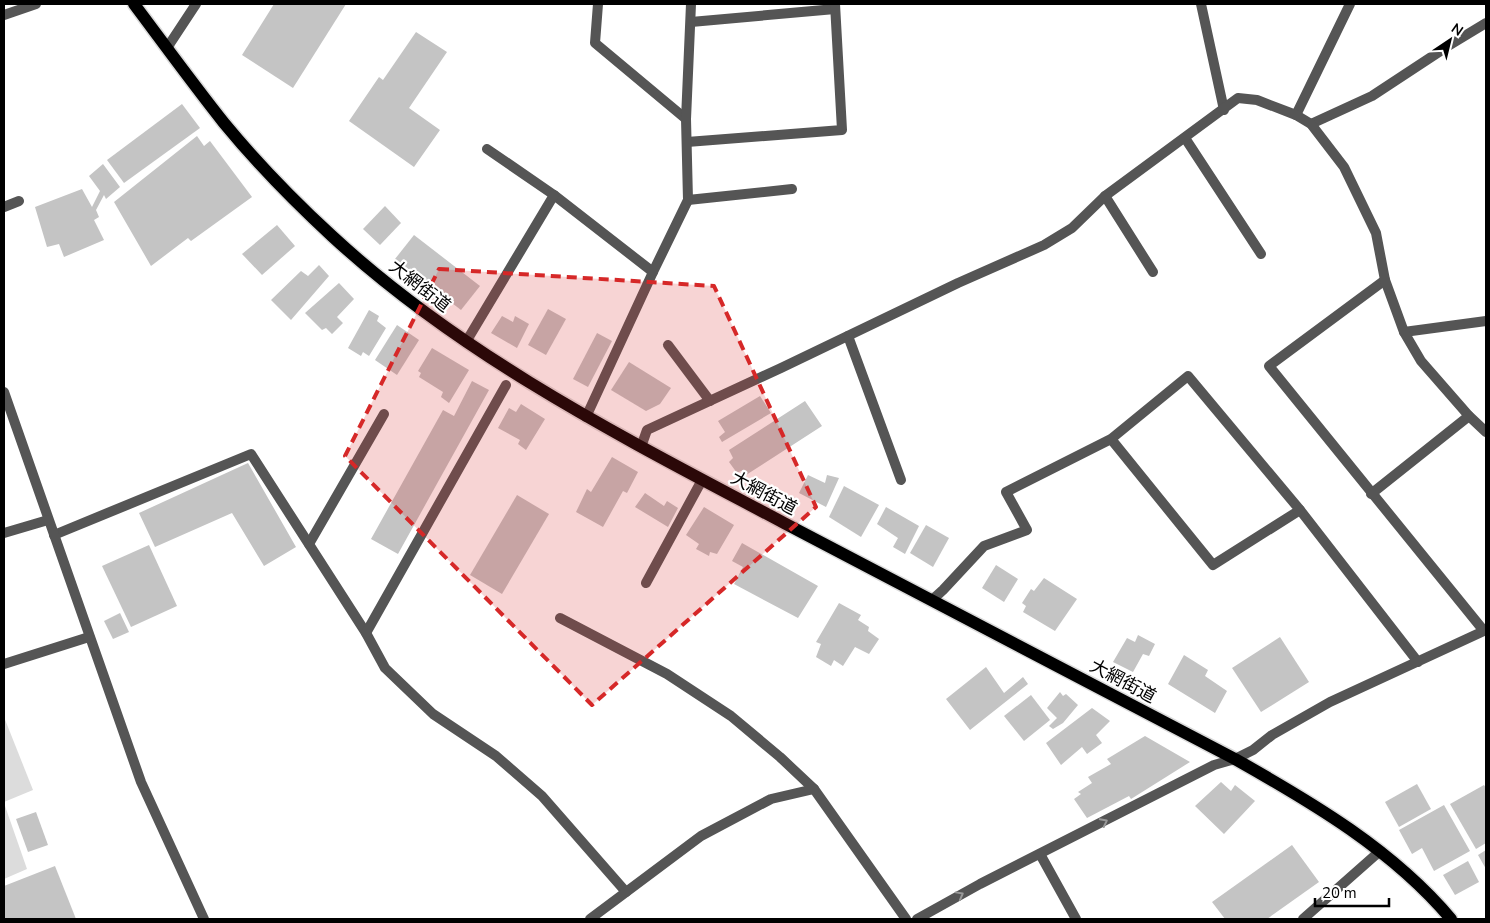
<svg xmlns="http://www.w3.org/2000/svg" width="1490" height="923" font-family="'Nunito Sans','Noto Sans JP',sans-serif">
<rect width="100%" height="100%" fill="#fff"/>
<g fill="#dcdcdc">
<polygon points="4,717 33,790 4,802"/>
<polygon points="4,803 27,869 4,879"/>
</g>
<g fill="#c4c4c4">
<polygon points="274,4 346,4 293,88 242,55"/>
<polygon points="416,32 447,52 409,108 440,130 414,167 349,121 379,77 383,80"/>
<polygon points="182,104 200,128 124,183 107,160"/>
<polygon points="197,136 204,146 210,141 252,197 191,241 188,238 151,266 114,202"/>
<polygon points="103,164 120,187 106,199 104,195 96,210 99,217 94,220 104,240 64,257 59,244 47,247 35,207 82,189 92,207 100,191 89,176"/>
<polygon points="385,206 401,223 380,245 363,229"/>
<polygon points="277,225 295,246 262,275 242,254"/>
<polygon points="414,235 480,286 461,310 395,259"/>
<polygon points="319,265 329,276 291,320 271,300 301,271 308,276"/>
<polygon points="339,283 354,299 337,317 343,323 332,334 326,328 322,330 305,313"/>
<polygon points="548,309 566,319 546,355 528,345"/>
<polygon points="369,310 379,316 377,321 386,328 369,356 363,352 361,356 348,348"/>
<polygon points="502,316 513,322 515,316 529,324 517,348 491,333"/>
<polygon points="397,325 419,340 397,375 375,360"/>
<polygon points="597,333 612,341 588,387 573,379"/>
<polygon points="432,348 469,370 449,403 441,397 443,392 419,377 421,373 418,371"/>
<polygon points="629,362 671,388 660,404 646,411 611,390"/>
<polygon points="472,381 489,390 398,554 371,539 443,410 454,416"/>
<polygon points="760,396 771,413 722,442 719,437 725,432 718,421"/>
<polygon points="805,401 822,426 746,475 743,470 737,473 729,462 733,458 729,450"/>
<polygon points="521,404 545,419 526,450 518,444 520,440 498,428 509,408 516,412"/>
<polygon points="612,457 638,472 627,493 623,491 603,527 576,512 587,489 591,492"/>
<polygon points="248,463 296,547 264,566 232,513 155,547 139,513"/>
<polygon points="808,475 825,483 827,475 839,478 826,507 799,493"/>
<polygon points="844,486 879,505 861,537 829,517"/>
<polygon points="645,493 664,506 667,501 678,508 668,527 635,507"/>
<polygon points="517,495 549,514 502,594 470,575"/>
<polygon points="704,507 734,525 717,554 710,552 709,556 696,549 699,544 686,535"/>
<polygon points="886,507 919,526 905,554 893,547 898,538 877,524"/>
<polygon points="926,525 949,538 933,567 910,553"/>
<polygon points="742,543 818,586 798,618 734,584 743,567 732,561"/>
<polygon points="149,545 177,606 131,627 102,566"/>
<polygon points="996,565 1018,579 1004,602 982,588"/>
<polygon points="1044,578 1077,599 1055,631 1023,612 1026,606 1022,603 1031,589 1034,591"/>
<polygon points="839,603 861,615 858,620 869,627 868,631 879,639 869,654 855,647 843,666 834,660 831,666 816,657 821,644 816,642"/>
<polygon points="120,613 129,632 113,639 104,621"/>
<polygon points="1138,635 1155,644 1149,656 1143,654 1133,672 1113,662 1127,638 1135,642"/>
<polygon points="1280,637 1309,682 1261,712 1232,668"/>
<polygon points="1184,655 1208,670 1205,676 1227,691 1215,713 1168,684"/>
<polygon points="986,667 1004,693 1023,677 1028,684 970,730 946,699"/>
<polygon points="1060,692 1063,696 1066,694 1078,705 1063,723 1053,729 1049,726 1057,718 1047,708"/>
<polygon points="1031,695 1050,720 1024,741 1004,716"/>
<polygon points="1092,708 1110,721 1096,735 1102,743 1087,754 1082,747 1061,765 1046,743"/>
<polygon points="1145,736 1190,762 1131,799 1129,796 1087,818 1074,799 1081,794 1078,792 1092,783 1088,777 1111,764 1107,759"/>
<polygon points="1221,782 1231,791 1235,785 1255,801 1224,834 1195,806"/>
<polygon points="1417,784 1431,809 1399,827 1385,802"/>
<polygon points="1484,785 1486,788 1486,843 1476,849 1450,804"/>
<polygon points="1444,805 1470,851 1434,871 1422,848 1412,854 1399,830"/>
<polygon points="36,812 48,845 28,852 16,819"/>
<polygon points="1292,845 1319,882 1267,919 1225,919 1212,902"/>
<polygon points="1486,850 1486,869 1478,855"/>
<polygon points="1468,861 1479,882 1455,895 1443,875"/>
<polygon points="55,866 76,919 4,919 4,886"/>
</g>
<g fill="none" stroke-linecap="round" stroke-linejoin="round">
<defs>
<path id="primary" d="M134,4c30,40 59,80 90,119 33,40 70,78 108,113 132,122 294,203 452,287 150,79 300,158 451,236 78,44 158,91 216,160"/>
</defs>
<use href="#primary" stroke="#dbdbdb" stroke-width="15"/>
<g stroke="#555" stroke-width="10">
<polyline points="598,4 595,43 686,119"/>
<polyline points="4,15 36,4"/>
<polyline points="1311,124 1372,96 1448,46 1486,23"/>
<polyline points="1185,138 1261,254"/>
<polyline points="487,149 554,195 653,272"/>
<polyline points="1105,196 1153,272"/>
<polyline points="688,200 792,189"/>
<polyline points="4,207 19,201"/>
<polyline points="848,336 901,480"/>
<polyline points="466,342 554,195"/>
<polyline points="668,345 710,401"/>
<polyline points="1300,510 1418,662"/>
<polyline points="54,535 251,454 366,633 385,668 433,714 496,756 542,796 626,892"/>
<polyline points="309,544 384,414"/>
<polyline points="646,583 702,480"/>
<polyline points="560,618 667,674 731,716 780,757 814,789 906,919"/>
<polyline points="366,633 506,385"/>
<polyline points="590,919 701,836 771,799 814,789"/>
<polyline points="1303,919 1380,851"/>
</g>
<g stroke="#555" stroke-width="10">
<polyline points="1201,4 1224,110"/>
<polyline points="691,22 835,9"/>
<polyline points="167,48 196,4"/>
<polyline points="1296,115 1350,4"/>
<polyline points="687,142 842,130 835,4"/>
<polyline points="1385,280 1269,366 1484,631"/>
<polyline points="1404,332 1486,321"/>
<polyline points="4,392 141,782 204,919"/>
<polyline points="586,417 653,272 688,200 686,119 691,4"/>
<polyline points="641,447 647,430 781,368 958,283 1044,245 1072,228 1105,196 1238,98 1257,100 1296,115 1311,124 1344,167 1376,233 1385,280 1404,332 1421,361 1469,416 1486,432"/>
<polyline points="1371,494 1469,416"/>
<polyline points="4,533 48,520"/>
<polyline points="932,600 943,590 984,546 1027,530 1006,492 1111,439 1188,376 1300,510 1213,565 1111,439"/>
<polyline points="4,664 89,637"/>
<polyline points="1040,854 1076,919"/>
<polyline points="917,919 980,884 1214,765 1235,759 1253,750 1272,735 1330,702 1486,630"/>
</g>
<use href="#primary" stroke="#000" stroke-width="12"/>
</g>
<defs><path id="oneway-chevron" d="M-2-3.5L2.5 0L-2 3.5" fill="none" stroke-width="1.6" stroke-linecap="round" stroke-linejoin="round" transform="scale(1.25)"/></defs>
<g stroke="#999">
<use href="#oneway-chevron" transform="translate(1104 822) rotate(-27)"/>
<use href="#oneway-chevron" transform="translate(960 895) rotate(-29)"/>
</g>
<path fill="#d62828" fill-opacity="0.2" stroke="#d62828" stroke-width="4" stroke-dasharray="10 6" stroke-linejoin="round" d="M439,269l275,17 102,221 -224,198 -247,-249z"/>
<g text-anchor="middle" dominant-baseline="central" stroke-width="4.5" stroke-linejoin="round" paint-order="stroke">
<g font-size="18" fill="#000" stroke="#fff">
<text transform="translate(420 286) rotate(38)">大網街道</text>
<text transform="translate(764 493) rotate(28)">大網街道</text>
<text transform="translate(1123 681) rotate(28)">大網街道</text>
</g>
</g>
<rect width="1490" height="923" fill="none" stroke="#000000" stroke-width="10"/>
<g transform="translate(1450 40) rotate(35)" stroke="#ffffff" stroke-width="4" paint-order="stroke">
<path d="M0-4L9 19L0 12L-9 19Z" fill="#000000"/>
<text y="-8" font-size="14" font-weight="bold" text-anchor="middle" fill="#000000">N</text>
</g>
<path d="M1315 898v8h74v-8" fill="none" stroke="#000000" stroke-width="2.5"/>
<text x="1322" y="898" font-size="15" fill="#000000" stroke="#ffffff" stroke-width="4" paint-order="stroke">20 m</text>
</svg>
